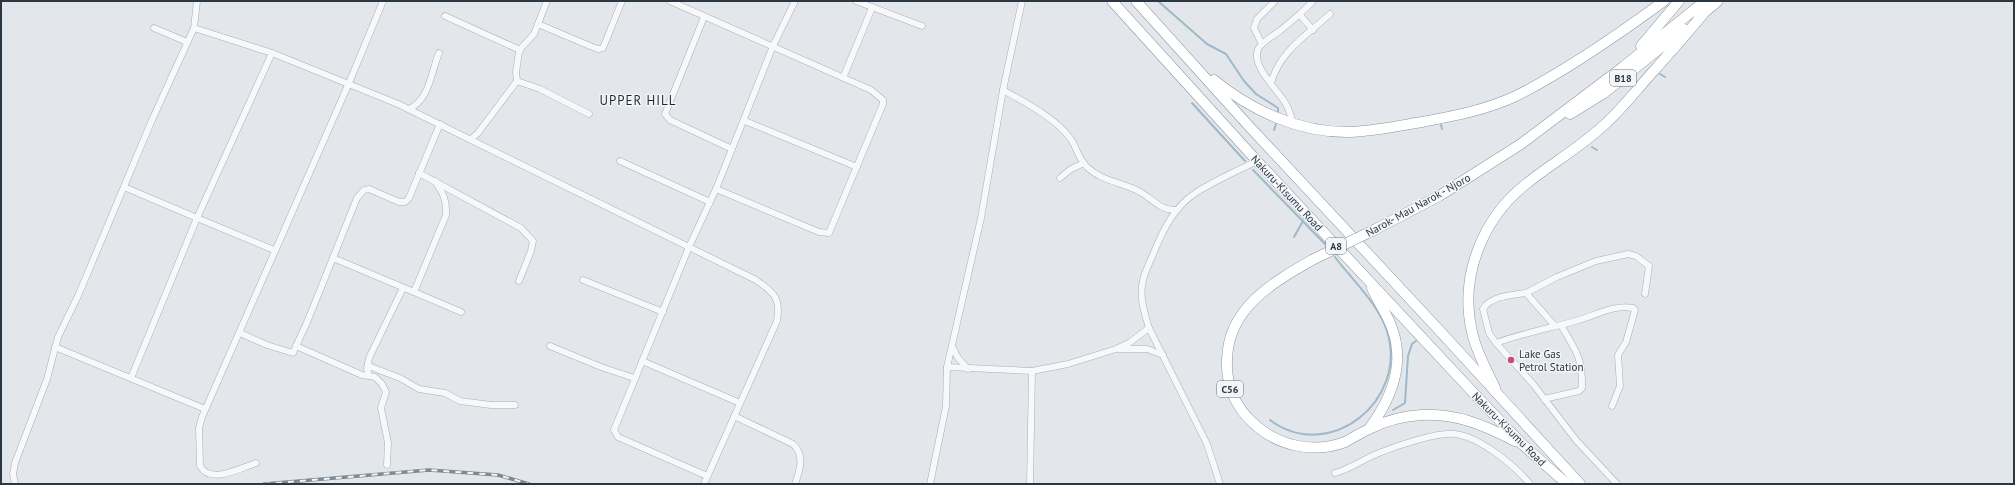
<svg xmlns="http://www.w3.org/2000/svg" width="2015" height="485" font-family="'PT Sans',sans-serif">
<rect width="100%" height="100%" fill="#e3e7eb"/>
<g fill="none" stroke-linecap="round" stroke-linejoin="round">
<g stroke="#9fb9ca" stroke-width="2">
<polyline points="1158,1 1207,44 1226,54 1244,81 1256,94 1278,108 1278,113"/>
<polyline points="1660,74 1665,77"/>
<polyline points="1192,103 1245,161"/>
<polyline points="1441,125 1442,129"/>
<polyline points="1274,130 1276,124"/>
<polyline points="1592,147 1597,150"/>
<polyline points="1253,170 1325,244"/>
<polyline points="1294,237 1303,221"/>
<polyline points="1393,410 1405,403 1408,356 1412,344 1416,341"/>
<path d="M1270,420c59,44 139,-19 117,-89 -9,-28 -35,-51 -52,-74"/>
</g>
<defs>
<g id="minor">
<polyline points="670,1 871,90 883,100 883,104 829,233 819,232 716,189"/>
<polyline points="856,1 922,26"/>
<polyline points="1300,15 1313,30"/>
<polyline points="445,16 520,50"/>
<polyline points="704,17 665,114 670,120 732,149"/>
<polyline points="538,24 590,46 598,49 603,48 622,1"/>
<polyline points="154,28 187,42"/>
<path d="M194,28l78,25 126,51 358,176c17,12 25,17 21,41l-73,163"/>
<polyline points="1262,44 1254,28 1257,19 1275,1"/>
<polyline points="843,78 872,8"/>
<polyline points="517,81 540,89 589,114"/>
<path d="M1271,83c9,-32 36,-48 59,-69"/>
<path d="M1003,90c23,13 51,27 67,48 7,9 8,21 17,29 15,15 37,15 55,26 11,7 20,18 34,17"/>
<path d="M409,109c21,-10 22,-37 30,-56"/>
<polyline points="745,121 857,167"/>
<path d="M1293,124c-2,-9 -4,-16 -9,-23 -8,-13 -38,-40 -23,-56 6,-6 13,-10 20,-15 11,-9 22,-18 32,-29"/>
<polyline points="471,139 478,133 517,81 516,72 519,52 522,47 534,34 547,1"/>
<polyline points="620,161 710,202"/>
<polyline points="419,173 521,228 533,241 531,251 519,281"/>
<polyline points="1060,178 1071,169 1084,163"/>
<polyline points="124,187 197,218 272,53"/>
<path d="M333,258l81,34 32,-77c1,-15 -3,-22 -11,-34"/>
<polyline points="583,280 663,312"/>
<polyline points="414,292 461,312"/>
<polyline points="1526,293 1557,277 1596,261 1628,254 1636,256 1649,266 1645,294"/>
<path d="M1554,325l-28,-32c-13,2 -36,3 -43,16l6,24 7,10 37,41 43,56 41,44"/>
<polyline points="240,333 267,345 293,353 308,320 357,198 364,190 369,189 399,202 405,202 409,198 440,124"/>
<path d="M1496,343c27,-10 55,-15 83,-23 17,-5 36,-16 54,-12l2,2 -9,32 -8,13 2,31 -8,20"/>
<polyline points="296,346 362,375 375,377 382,384 386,392 381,408 388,443 387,465"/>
<polyline points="550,346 601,367 634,378"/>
<polyline points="952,346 958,358 968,369"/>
<polyline points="55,347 205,409"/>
<polyline points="1119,349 1147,349 1163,355"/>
<polyline points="642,361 740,403"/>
<polyline points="368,364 371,367 400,378 419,389 445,393 460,401 491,405 515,405"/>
<polyline points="947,367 1032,371 1068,364 1116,349 1129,343 1149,328"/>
<polyline points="369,376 367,368 369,358 403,288"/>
<polyline points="131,378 197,218 274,250"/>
<path d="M1544,399l35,-8 3,-3c1,-31 -7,-38 -21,-63"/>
<path d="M734,416l59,28c12,11 7,26 2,40"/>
<path d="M256,463c-16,5 -45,22 -56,3l-1,-38 3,-11 147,-334 34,-82"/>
<path d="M1335,473c16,-4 28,-14 44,-20 17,-7 58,-21 76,-19 25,3 59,31 75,50"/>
<polyline points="707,476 618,437 614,430 689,247 716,189 773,46 795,1"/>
<polyline points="15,484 13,474 15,463 47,379 58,337 78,296 152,120 194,28 197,1"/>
<polyline points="930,484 946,406 947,367 981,218 1003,90 1022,1"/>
<polyline points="1030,484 1032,371"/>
<path d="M1220,484l-13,-40 -58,-116c-4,-14 -9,-28 -7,-42 1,-11 6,-20 10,-29 10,-25 21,-50 45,-65 19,-12 40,-21 60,-31"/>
</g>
<g id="trunk">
<polyline points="1112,1 1257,161 1481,401 1522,444 1567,484"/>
<polyline points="1136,1 1247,124 1439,330 1580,484"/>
<polyline points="1699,17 1718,1"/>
<polyline points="1641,46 1679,1"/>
<path d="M1214,80c38,31 86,53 136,52 25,-1 48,-6 72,-10 32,-6 64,-12 94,-26 50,-25 103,-62 148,-95"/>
<polyline points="1570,114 1604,93 1684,29"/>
<polyline points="1376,229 1439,196 1521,144 1623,67 1705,1"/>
<path d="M1312,260c-40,23 -84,48 -85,100 -1,24 8,46 25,62 25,24 61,32 93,20 8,-4 15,-9 24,-13 16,-8 34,-13 52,-14 35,-2 63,10 94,26"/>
<path d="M1495,388c-8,-18 -19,-36 -23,-56 -13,-55 10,-113 54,-148 25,-20 53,-36 77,-58 17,-15 32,-34 47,-51 18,-20 36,-40 53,-61"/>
<path d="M1369,429c23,-31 38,-67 21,-106 -5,-12 -13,-23 -18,-35"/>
</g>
</defs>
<use href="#minor" stroke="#a8afb5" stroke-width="7"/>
<use href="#trunk" stroke="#8b96a2" stroke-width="11"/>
<use href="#minor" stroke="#f6f8f9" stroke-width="6"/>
<use href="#trunk" stroke="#fff" stroke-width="10"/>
<defs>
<polyline id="rail" points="264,484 429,470 498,475 529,484"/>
</defs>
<use href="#rail" stroke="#7d8995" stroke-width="3.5"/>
<use href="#rail" stroke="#f3f6f8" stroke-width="2" stroke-dasharray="6" stroke-linecap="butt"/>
<defs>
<polyline id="trunk-bridge" points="1312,260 1376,229"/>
</defs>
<use href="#trunk-bridge" stroke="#8b96a2" stroke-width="11" stroke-linecap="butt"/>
<use href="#trunk-bridge" stroke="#fff" stroke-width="10"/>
</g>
<circle fill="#cd4c6e" stroke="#f3f6f8" stroke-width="1.5" cx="1511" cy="360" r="4"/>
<g text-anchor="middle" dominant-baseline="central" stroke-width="3" stroke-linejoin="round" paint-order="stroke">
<g fill="#f3f6f8" stroke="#677079" stroke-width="1">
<rect x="1610" y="70" width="26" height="16" rx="3"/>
<rect x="1326" y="238" width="20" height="16" rx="3"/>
<rect x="1217" y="381" width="26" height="16" rx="3"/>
</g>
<g font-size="10" font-weight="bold" fill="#2b3743">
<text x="1623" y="78">B18</text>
<text x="1336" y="246">A8</text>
<text x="1230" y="389">C56</text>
</g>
<g font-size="11" fill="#2b3743" stroke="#f3f6f8">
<text transform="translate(1287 193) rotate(47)">Nakuru-Kisumu Road</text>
<text transform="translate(1418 205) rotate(-29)">Narok- Mau Narok - Njoro</text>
<text transform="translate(1509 429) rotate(45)">Nakuru-Kisumu Road</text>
</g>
<g font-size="11" fill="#2b3743" stroke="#f3f6f8" text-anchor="start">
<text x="1519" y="354">Lake Gas<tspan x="1519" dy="13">Petrol Station</tspan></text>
</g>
<g font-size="13" letter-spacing="1" fill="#1d2834" stroke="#f3f6f8">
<text x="638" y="100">UPPER HILL</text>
</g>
</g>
<rect width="2015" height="485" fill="none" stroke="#2b3743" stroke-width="4"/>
</svg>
